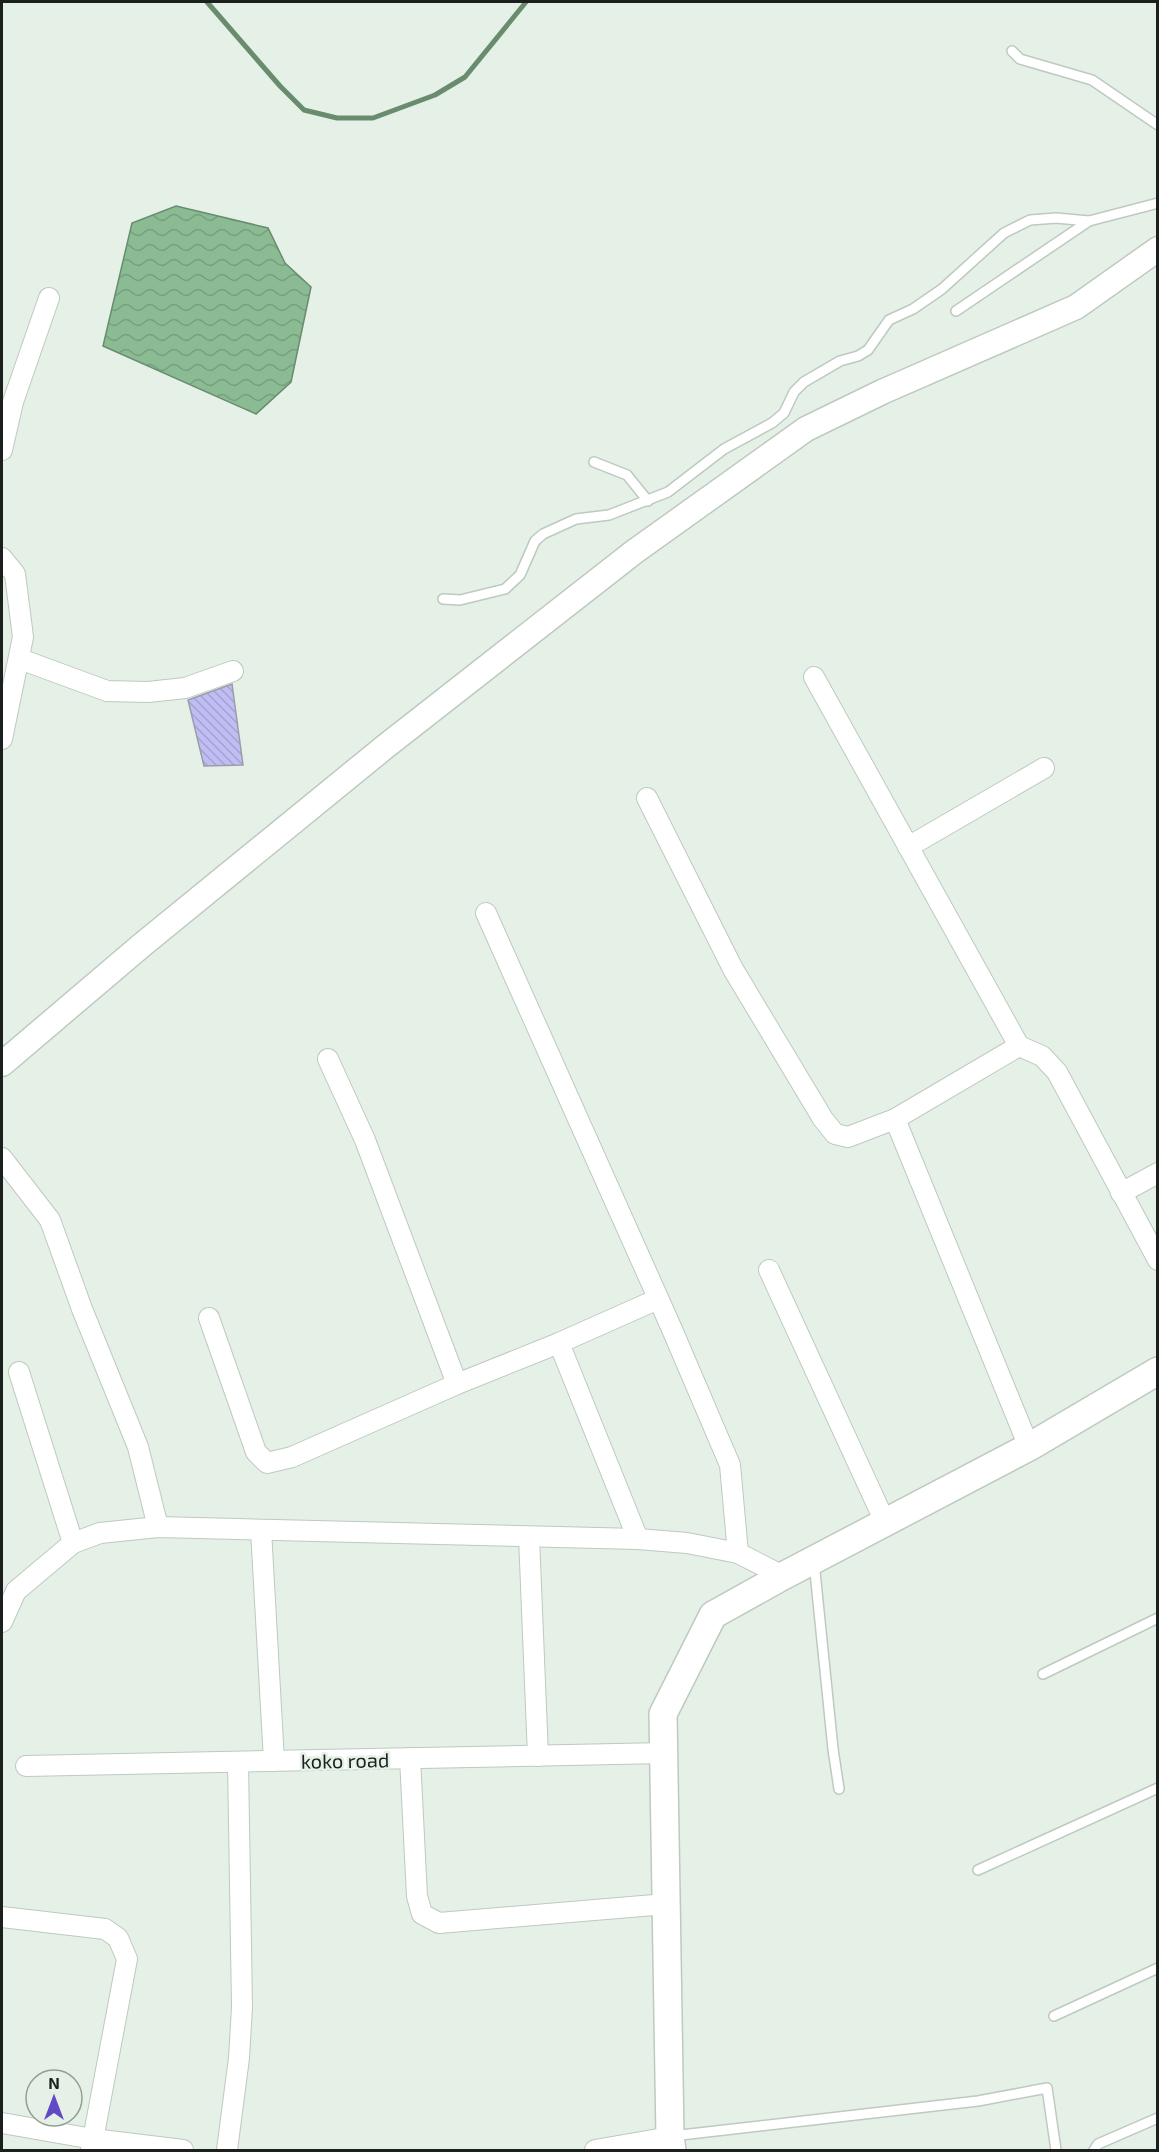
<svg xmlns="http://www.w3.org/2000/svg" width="1159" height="2152" font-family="'Exo 2',sans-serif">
<defs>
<pattern id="water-waves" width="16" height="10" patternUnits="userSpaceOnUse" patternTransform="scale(1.5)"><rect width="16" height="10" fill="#8abb93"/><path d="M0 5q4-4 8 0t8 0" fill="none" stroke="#76a07e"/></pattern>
<pattern id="building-back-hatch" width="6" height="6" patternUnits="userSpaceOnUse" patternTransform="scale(1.5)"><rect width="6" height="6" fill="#c0bdf4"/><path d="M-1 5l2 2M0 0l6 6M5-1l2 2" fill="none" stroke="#a4a2d1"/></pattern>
</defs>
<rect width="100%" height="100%" fill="#e5f1e7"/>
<polygon fill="url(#water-waves)" stroke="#698c6f" stroke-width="1.5" points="176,206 268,228 285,263 311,287 291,382 256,414 103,346 132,223"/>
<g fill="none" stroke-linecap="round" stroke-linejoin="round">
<polyline stroke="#698c6f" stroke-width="5" points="207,2 280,86 304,110 337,118 373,118 435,95 465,77 526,2"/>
</g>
<polygon fill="url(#building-back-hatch)" stroke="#9c9ca9" stroke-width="1.5" points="232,684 243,765 204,766 188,700"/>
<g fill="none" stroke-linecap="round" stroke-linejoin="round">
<defs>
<g id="service">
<polyline points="1012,51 1020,59 1092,80 1158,125"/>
<polyline points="956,311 1089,221"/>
<polyline points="594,462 627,475 648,501"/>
<polyline points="443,599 460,600 505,589 520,575 535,541 543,534 576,519 609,515 668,492 724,449 772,423 784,413 794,392 804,382 840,361 858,356 868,350 889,320 913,309 942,289 1004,233 1030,220 1056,218 1089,221 1158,203"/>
<polyline points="814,1562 833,1749 839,1789"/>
<polyline points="1043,1674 1158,1618"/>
<polyline points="978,1870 1158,1788"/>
<polyline points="1054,2016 1158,1968"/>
<polyline points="672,2136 978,2101 1047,2088 1056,2150"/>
<polyline points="1094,2150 1098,2144 1158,2118"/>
</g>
<g id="minor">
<polyline points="2,450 13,402 49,298"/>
<polyline points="2,558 15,574 23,637 2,739"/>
<polyline points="20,659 107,691 148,692 185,688 233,671"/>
<polyline points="814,677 1019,1046 1042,1056 1057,1072 1158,1260"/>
<polyline points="647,798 733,969 823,1119 835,1134 848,1137 895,1119"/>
<polyline points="908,847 1044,768"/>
<polyline points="486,913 671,1327 730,1465 738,1553"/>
<polyline points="1019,1046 895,1119 1029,1447"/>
<polyline points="328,1059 365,1140 457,1384 559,1343 638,1539"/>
<polyline points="2,1158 50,1220 82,1309 138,1447 158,1527"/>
<polyline points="1121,1193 1158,1173"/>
<polyline points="769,1270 885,1522"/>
<polyline points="209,1318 256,1452 267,1463 292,1457 457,1384"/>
<polyline points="559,1343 658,1299"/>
<polyline points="19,1372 73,1543"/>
<polyline points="261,1530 274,1761"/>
<polyline points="529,1537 538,1756"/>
<polyline points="2,1622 16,1591 73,1543 100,1533 158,1527 638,1539 687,1543 738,1553 783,1576"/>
<polyline points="410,1758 417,1896 422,1914 439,1923 666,1904"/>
<polyline points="26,1766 664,1753"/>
<polyline points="2,1917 105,1929 118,1938 127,1959 91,2150"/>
<polyline points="2,2123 93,2139 183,2150"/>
<polyline points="227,2150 239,2058 242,2007 238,1762"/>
<polyline points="595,2150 670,2137"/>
</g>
<polyline id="tertiary" points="2,1064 142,945 386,746 634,552 806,429 882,392 1076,307 1158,249"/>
<polyline id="secondary" points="672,2150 670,2137 663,1714 713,1615 783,1576 1029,1447 1158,1371"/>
</defs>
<use href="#service" stroke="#bec9bf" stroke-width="12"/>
<use href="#minor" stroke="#bec9bf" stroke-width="22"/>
<use href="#tertiary" stroke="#bec9bf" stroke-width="27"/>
<use href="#secondary" stroke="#bec9bf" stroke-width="30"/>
<use href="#service" stroke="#fff" stroke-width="9"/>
<use href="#minor" stroke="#fff" stroke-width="20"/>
<use href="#tertiary" stroke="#fff" stroke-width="24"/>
<use href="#secondary" stroke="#fff" stroke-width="27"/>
</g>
<g text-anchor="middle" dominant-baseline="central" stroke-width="5" stroke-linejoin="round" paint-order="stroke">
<g font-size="20" fill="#1c201c" stroke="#e5f1e7">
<text transform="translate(345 1760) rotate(-1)">koko road</text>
</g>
</g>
<rect width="1159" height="2152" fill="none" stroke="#1c201c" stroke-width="6"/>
<g transform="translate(54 2098)"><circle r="28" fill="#e5f1e7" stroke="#959d96" stroke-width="1.5"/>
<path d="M0-4.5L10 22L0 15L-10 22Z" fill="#614ac3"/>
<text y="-9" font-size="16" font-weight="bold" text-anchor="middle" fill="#1c201c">N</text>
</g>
</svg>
